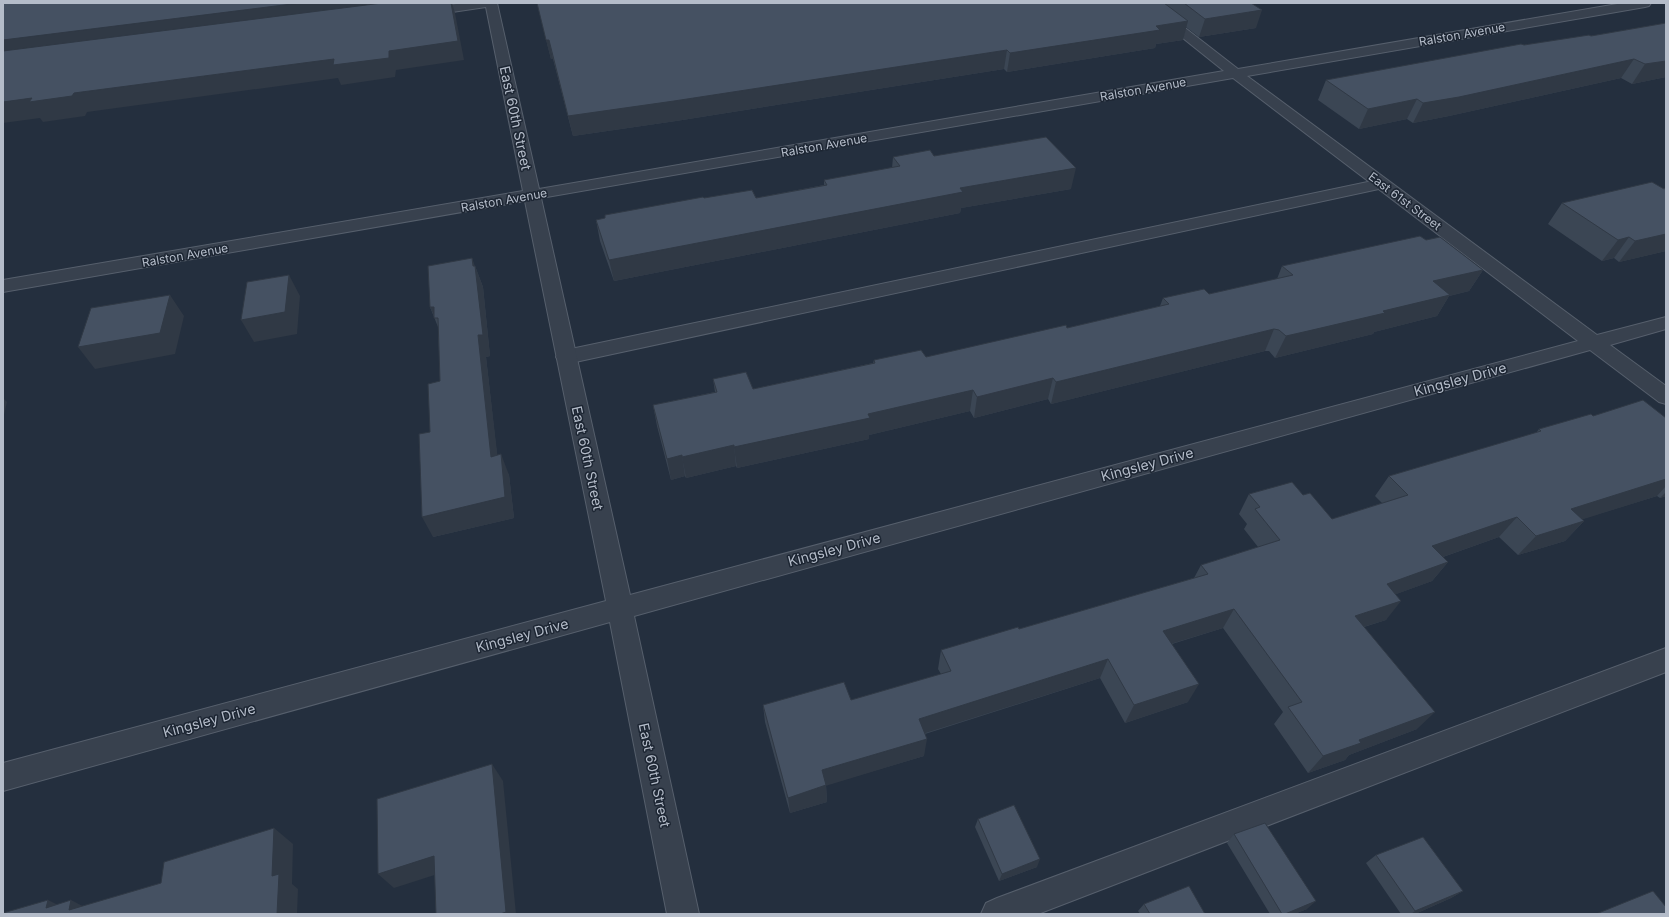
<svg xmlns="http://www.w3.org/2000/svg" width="1669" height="917" font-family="Inter,sans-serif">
<rect width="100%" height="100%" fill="#242f3e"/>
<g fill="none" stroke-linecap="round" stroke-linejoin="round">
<defs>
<g id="service">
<polygon points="1382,179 1388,181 1390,184 1388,187 566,364 559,362 556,357 559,352 566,350"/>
<polygon points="1666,648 1666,672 1038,914 981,914 986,903 997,898"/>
</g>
<path id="minor" d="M464,3h33l42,186 685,-118 -85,-68h14l85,66 385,-66h28l-2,3 -4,1 -398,69 350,259 69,-18v12l-56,16 56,41v18l-7,-2 -69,-52 -956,266 65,298h-32l-57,-292 -607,169v-28l603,-162 -81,-400 -522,91v-12l520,-89 -37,-184 -61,9 -4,-1 -2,-3 2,-3 4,-1zM1233,78l345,263 -948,254 -89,-397z"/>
</defs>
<use href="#service" stroke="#565f6c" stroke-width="2"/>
<use href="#minor" stroke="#565f6c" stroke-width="2"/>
<use href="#service" fill="#38414e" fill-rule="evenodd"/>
<use href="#minor" fill="#38414e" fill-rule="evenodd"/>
</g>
<g fill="#3b4654">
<polygon points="537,3 1251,3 1256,28 1199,37 1186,27 1183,40 1156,44 1155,48 1007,72 1004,69 676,121 573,136 553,59 551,59"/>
<polygon points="1666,23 1666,77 1632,84 1621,78 1449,116 1413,123 1407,119 1359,129 1318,100 1326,80 1524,45 1591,36"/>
<polygon points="934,156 1071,189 961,208 960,213 614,281 600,241 596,220 704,198 756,198 824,185 824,180 892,168 893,157"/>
<polygon points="1666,188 1666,251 1619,262 1614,258 1602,261 1548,224 1562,203"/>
<polygon points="1426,240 1483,270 1469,291 1449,296 1437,316 1374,332 1373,334 1275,358 1269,351 1265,351 1051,404 1048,399 974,418 970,411 869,435 869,439 737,468 736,466 686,478 685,476 671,480 657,426 653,405 715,392 713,379 753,389 873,363 874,360 926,357 1067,328 1160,306 1163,298 1209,294 1277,279 1282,266"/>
<polygon points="472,258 474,266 475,266 483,287 490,356 486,357 497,455 509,475 514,518 433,537 430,432 440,381 438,327 430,307"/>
<polygon points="1593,416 1666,418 1666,496 1660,498 1657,496 1582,519 1584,521 1565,541 1518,555 1499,537 1443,557 1448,562 1432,581 1396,594 1386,620 1364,627 1417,729 1349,755 1345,760 1308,773 1274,724 1283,712 1223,628 1172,644 1188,702 1125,723 1100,678 925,734 924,756 826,785 827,802 790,813 765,722 763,705 851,700 941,674 938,669 941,650 1019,629 1194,578 1201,565 1258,547 1244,529 1247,524 1239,514 1249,494 1303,495 1332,519 1382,503 1375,496 1389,476 1536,433 1539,429"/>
<polygon points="978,819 1037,867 999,881 975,827"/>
<polygon points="1234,834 1307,909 1294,914 1270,914 1227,843"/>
<polygon points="1376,855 1463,891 1451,898 1415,914 1401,914 1366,863"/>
<polygon points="1144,904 1205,914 1140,914 1138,911"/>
</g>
<g fill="#303945">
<polygon points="300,3 450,3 3,60 3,40"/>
<polygon points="451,3 452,3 455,13 464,60 396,70 395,77 341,85 338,78 87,112 85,116 43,122 40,118 3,123 3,102 389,51"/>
<polygon points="1262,10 1256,28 1199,37 1205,19"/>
<polygon points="1188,21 1183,40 1156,44 1155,48 1007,72 1010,53 1156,26"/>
<polygon points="546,40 549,40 553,59 551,59"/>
<polygon points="1007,50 1004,69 676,121 573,136 568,116"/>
<polygon points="1634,59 1621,78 1449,116 1413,123 1423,103"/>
<polygon points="1666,61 1666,77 1632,84 1645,64"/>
<polygon points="1417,99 1407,119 1359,129 1368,109"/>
<polygon points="1076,168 1071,189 961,208 960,213 614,281 609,260 960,188"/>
<polygon points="1666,234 1666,251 1619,262 1635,241"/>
<polygon points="1629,237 1614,258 1602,261 1618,240"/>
<polygon points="472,258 476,269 475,266 483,287 490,356 486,357 500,478 491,457 478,335"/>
<polygon points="1483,270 1469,291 1449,296 1437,316 1374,332 1373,334 1275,358 1286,336 1383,311 1433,281"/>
<polygon points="289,275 300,296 297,334 254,342 241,320"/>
<polygon points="170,295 184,316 175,354 95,369 78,347"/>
<polygon points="430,307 434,307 438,318 435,318"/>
<polygon points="1274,329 1265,351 1051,404 1056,382"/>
<polygon points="1053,378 1048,399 974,418 977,397"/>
<polygon points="973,390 970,411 869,435 869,439 737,468 734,447 868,414"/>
<polygon points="3,398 7,402 3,419"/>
<polygon points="734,445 736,466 686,478 682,457"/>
<polygon points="501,454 509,475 514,518 433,537 422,517"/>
<polygon points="682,455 685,476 671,480 667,459"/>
<polygon points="1666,479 1666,486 1657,496 1552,529 1571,509"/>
<polygon points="1666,492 1666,496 1660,498"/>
<polygon points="1517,517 1499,537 1417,566 1432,546"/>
<polygon points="1584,521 1565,541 1518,555 1536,536"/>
<polygon points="1448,562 1432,581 1372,603 1387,584"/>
<polygon points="1401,601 1386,620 1340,634 1355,616"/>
<polygon points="1234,609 1223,628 1154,649 1163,631"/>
<polygon points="1108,659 1100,678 916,736 919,719"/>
<polygon points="1199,684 1188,702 1125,723 1134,705"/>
<polygon points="1435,712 1417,729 1349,755 1345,760 1308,773 1323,756 1359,740"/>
<polygon points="927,739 924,756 822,787 822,770"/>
<polygon points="492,764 503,781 516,914 500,914"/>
<polygon points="826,785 827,802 790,813 788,798"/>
<polygon points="274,828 293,844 292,884 298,889 297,914 277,914 272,876"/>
<polygon points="434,856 447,871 394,888 378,874"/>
<polygon points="1040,859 1037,867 999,881 1002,874"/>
<polygon points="1463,891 1451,898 1415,914 1411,914 1415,911"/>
<polygon points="48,900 76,914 46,908"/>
<polygon points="71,900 98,914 69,910"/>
<polygon points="1316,901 1307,909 1294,914 1285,914"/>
</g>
<g fill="#455162" stroke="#303945">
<polygon points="3,3 300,3 3,40"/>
<polygon points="382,3 451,3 458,41 389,51 389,58 333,65 334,59 74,93 72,96 29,102 32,98 3,102 3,51"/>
<polygon points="537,3 1164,3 1188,21 1156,26 1160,30 1010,53 1007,50 674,101 568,116 549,40 546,40"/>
<polygon points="1184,3 1251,3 1262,10 1205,19"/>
<polygon points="1666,23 1666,61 1645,64 1634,59 1459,97 1423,103 1417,99 1368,109 1326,80 1521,44 1524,45 1589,35 1591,36"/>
<polygon points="1046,137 1076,168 960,188 963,192 609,260 596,220 605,218 605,215 703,197 704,198 752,190 756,198 827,185 824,180 900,166 893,157 930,150 934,156"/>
<polygon points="1652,182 1664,189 1666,188 1666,234 1635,241 1629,237 1618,240 1562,203"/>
<polygon points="1420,236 1426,240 1440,237 1483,270 1433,281 1450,295 1383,311 1385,313 1308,331 1286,336 1279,330 1274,329 1056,382 1053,378 977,397 973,390 868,414 870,418 734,447 734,445 682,457 682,455 667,459 653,405 717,392 713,379 746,372 753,389 875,363 874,360 921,350 926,357 1066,325 1067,328 1169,304 1163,298 1204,289 1209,294 1293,275 1282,266"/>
<polygon points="472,258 473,266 475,266 483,335 478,335 491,457 501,454 505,497 422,517 419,434 430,432 428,384 440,381 438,318 434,318 434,307 430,307 428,266"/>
<polygon points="289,275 285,312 241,320 247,282"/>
<polygon points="170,295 160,333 78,347 91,308"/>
<polygon points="1643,400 1666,418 1666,479 1571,509 1584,521 1536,536 1517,517 1432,546 1448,562 1387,584 1401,601 1355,616 1435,712 1359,740 1361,743 1323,756 1288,707 1302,702 1234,609 1163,631 1199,684 1134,705 1108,659 919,719 927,739 822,770 826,785 788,798 763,705 844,682 851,700 951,671 941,650 1018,627 1019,629 1208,574 1201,565 1280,540 1255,509 1260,507 1249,494 1292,482 1303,495 1310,493 1332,519 1408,495 1389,476 1541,431 1539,429 1591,414 1593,416"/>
<polygon points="492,764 506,912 500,914 436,914 434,856 378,874 377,799"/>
<polygon points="1014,805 1040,859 1002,874 978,819"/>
<polygon points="1265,823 1316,901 1285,914 1282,914 1234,834"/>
<polygon points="274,828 272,876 279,874 277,914 3,914 3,913 48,900 46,908 71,900 69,910 161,883 164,862"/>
<polygon points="1423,837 1463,891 1415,911 1376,855"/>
<polygon points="1189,886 1205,914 1150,914 1144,904"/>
<polygon points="1653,891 1666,907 1666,914 1596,914"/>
</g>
<g text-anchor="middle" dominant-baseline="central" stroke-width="3" stroke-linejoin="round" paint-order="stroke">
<g font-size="12" fill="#b4bcc9" stroke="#1d2633">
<text transform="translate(1462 34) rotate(-10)">Ralston Avenue</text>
<text transform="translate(1143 89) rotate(-10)">Ralston Avenue</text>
<text transform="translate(824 145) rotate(-10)">Ralston Avenue</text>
<text transform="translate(504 200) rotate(-10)">Ralston Avenue</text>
<text transform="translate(1405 201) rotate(37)">East 61st Street</text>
<text transform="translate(185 255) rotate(-10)">Ralston Avenue</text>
</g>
<g font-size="14" fill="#b4bcc9" stroke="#1d2633">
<text transform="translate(516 118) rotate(78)">East 60th Street</text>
<text transform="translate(1460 379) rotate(-15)">Kingsley Drive</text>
<text transform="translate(588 458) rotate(78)">East 60th Street</text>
<text transform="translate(1147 464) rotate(-15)">Kingsley Drive</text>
<text transform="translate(834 549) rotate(-15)">Kingsley Drive</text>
<text transform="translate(522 635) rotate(-15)">Kingsley Drive</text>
<text transform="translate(209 720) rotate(-15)">Kingsley Drive</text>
<text transform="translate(655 775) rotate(78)">East 60th Street</text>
</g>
</g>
<rect width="1669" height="917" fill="none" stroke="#b4bcc9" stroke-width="8"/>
</svg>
